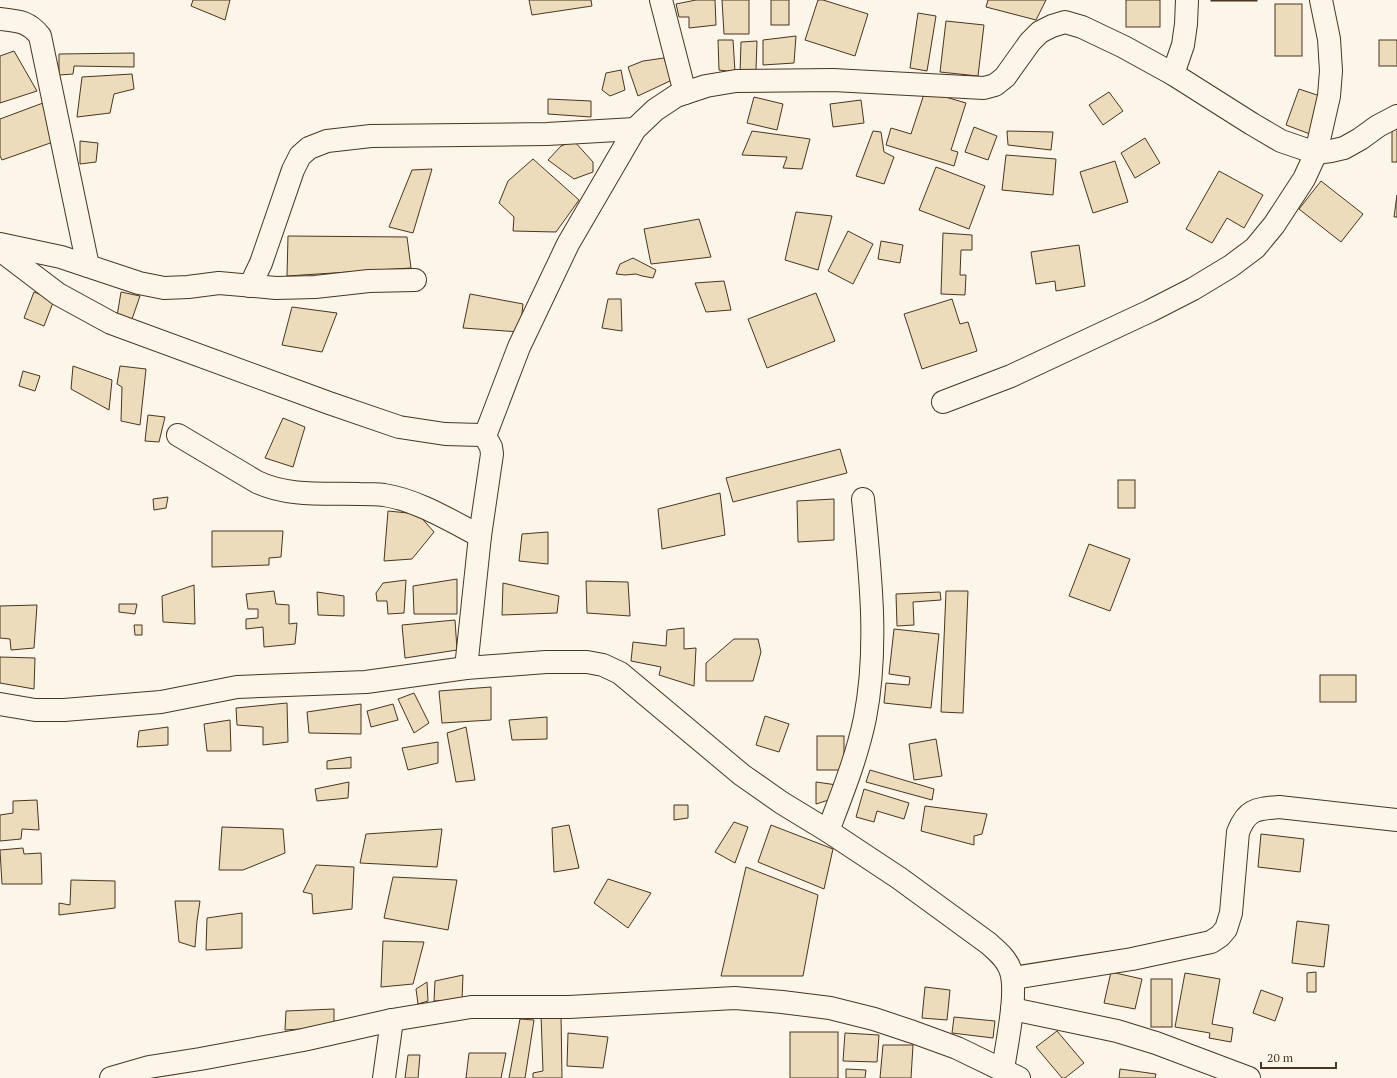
<svg xmlns="http://www.w3.org/2000/svg" width="1397" height="1078" font-family="'PT Serif',serif">
<rect width="100%" height="100%" fill="#fbf6e9"/>
<g fill="#ecdcbc" stroke="#4a3520">
<polygon points="193,0 230,0 225,20 191,6"/>
<polygon points="529,0 591,0 592,6 532,15"/>
<polygon points="696,0 715,0 716,25 689,28 689,17 679,17 676,4"/>
<polygon points="722,0 749,0 749,34 724,34"/>
<rect x="771" y="0" width="18" height="25"/>
<polygon points="818,0 823,0 868,14 855,56 805,40"/>
<polygon points="988,0 1046,0 1036,20 986,7"/>
<rect x="1126" y="0" width="34" height="27"/>
<rect x="1211" y="0" width="46" height="1"/>
<rect x="1275" y="4" width="27" height="52"/>
<polygon points="918,13 936,16 927,71 910,68"/>
<polygon points="946,21 984,25 978,76 940,72"/>
<polygon points="796,36 794,63 763,65 763,40"/>
<polygon points="718,40 733,40 735,72 719,70"/>
<rect x="1379" y="40" width="18" height="26"/>
<polygon points="757,41 756,70 740,73 741,42"/>
<polygon points="14,51 37,91 0,103 0,56"/>
<polygon points="134,53 134,67 74,66 73,74 59,75 59,54"/>
<polygon points="664,58 672,80 638,96 628,67 643,61"/>
<polygon points="621,70 625,90 610,96 602,90 606,73"/>
<polygon points="132,74 134,89 114,94 110,113 77,117 82,77"/>
<polygon points="1299,89 1323,97 1310,134 1286,125"/>
<polygon points="925,91 966,103 951,150 958,152 954,166 886,145 891,128 911,134"/>
<polygon points="1109,92 1123,111 1103,125 1089,105"/>
<polygon points="754,97 783,104 777,130 747,123"/>
<polygon points="548,99 591,101 591,117 548,114"/>
<polygon points="861,100 864,123 833,127 830,104"/>
<polygon points="43,103 56,141 2,160 0,156 0,119"/>
<rect x="1392" y="124" width="5" height="38"/>
<polygon points="974,127 997,136 988,160 965,152"/>
<polygon points="752,131 810,139 802,169 783,168 787,157 742,155"/>
<polygon points="873,131 881,132 884,152 894,157 884,184 856,176"/>
<polygon points="1007,131 1053,132 1051,150 1008,145"/>
<polygon points="1145,138 1160,163 1135,178 1121,153"/>
<polygon points="80,141 98,143 96,162 80,164"/>
<polygon points="574,141 593,162 593,172 574,179 548,160 561,146"/>
<polygon points="1006,155 1056,159 1053,195 1002,190"/>
<polygon points="533,159 579,200 556,232 513,231 514,217 499,203 508,181"/>
<polygon points="1115,161 1128,202 1093,213 1080,172"/>
<polygon points="936,167 985,186 969,229 919,210"/>
<polygon points="432,169 413,233 389,227 412,170"/>
<polygon points="1219,171 1263,195 1244,228 1227,218 1212,243 1186,229"/>
<polygon points="1321,181 1363,214 1341,242 1299,209"/>
<polygon points="1397,195 1397,217 1394,217"/>
<polygon points="796,212 832,216 818,270 785,260"/>
<polygon points="699,219 711,257 651,264 644,229"/>
<polygon points="848,231 873,244 853,284 828,271"/>
<polygon points="943,233 972,235 972,250 961,250 960,275 966,275 965,295 941,294"/>
<polygon points="288,236 407,237 411,268 287,276"/>
<polygon points="881,241 903,245 900,263 878,259"/>
<polygon points="1079,245 1085,286 1056,291 1055,281 1036,284 1031,252"/>
<polygon points="633,258 656,270 653,278 642,276 636,274 625,275 616,274 620,264"/>
<polygon points="724,281 731,310 706,312 695,283"/>
<polygon points="34,292 54,300 44,326 24,318"/>
<polygon points="121,292 140,296 131,322 117,316"/>
<polygon points="816,293 835,341 767,368 748,319"/>
<polygon points="470,294 523,304 520,332 463,328"/>
<polygon points="608,299 621,299 622,331 602,328"/>
<polygon points="952,299 960,324 968,322 977,351 922,369 904,314"/>
<polygon points="292,307 337,313 322,352 282,345"/>
<polygon points="73,366 112,380 109,410 71,389"/>
<polygon points="120,366 146,369 140,425 121,421 122,387 117,384"/>
<polygon points="23,371 40,376 35,391 19,386"/>
<polygon points="148,415 165,417 159,442 145,441"/>
<polygon points="283,418 305,427 293,467 265,458"/>
<polygon points="840,449 847,473 733,502 726,478"/>
<rect x="1118" y="480" width="17" height="28"/>
<polygon points="720,493 725,535 662,549 658,509"/>
<polygon points="168,497 166,508 154,510 153,499"/>
<polygon points="834,499 834,540 798,542 797,501"/>
<polygon points="388,511 418,514 434,532 412,559 384,561"/>
<polygon points="212,531 283,531 281,557 269,558 269,565 212,567"/>
<polygon points="548,532 548,564 519,561 522,534"/>
<polygon points="1089,544 1130,559 1110,611 1069,596"/>
<polygon points="457,579 457,614 414,614 413,586"/>
<polygon points="406,580 404,613 388,614 387,601 377,601 376,593 383,583"/>
<polygon points="586,581 628,582 630,616 587,613"/>
<polygon points="503,583 559,596 557,613 502,615"/>
<polygon points="194,585 195,624 163,622 162,596"/>
<polygon points="274,591 276,604 289,605 289,624 297,623 295,644 264,647 263,627 246,629 246,619 258,618 258,609 248,609 246,594"/>
<polygon points="946,591 968,591 963,713 941,712"/>
<polygon points="317,592 344,596 344,616 318,615"/>
<polygon points="940,592 941,600 913,602 914,625 897,626 896,594"/>
<polygon points="119,604 137,604 135,614 119,612"/>
<polygon points="37,605 34,648 11,650 10,639 0,638 0,606"/>
<polygon points="455,620 457,650 405,658 402,625"/>
<polygon points="134,625 142,625 142,635 135,635"/>
<polygon points="684,628 684,649 696,648 694,686 659,675 661,667 631,661 633,642 666,646 667,630"/>
<polygon points="894,629 939,634 931,708 884,703 886,683 909,685 910,677 889,674"/>
<polygon points="734,639 758,639 761,652 753,681 706,681 706,663"/>
<polygon points="0,657 35,658 34,689 0,683"/>
<rect x="1320" y="675" width="36" height="27"/>
<polygon points="491,687 491,720 442,723 439,691"/>
<polygon points="414,693 429,723 414,733 398,699"/>
<polygon points="287,703 288,742 263,745 263,727 237,725 236,708"/>
<polygon points="361,704 361,734 309,733 307,712"/>
<polygon points="393,704 398,720 371,727 367,711"/>
<polygon points="765,716 789,724 779,752 756,745"/>
<polygon points="547,717 547,739 512,740 509,720"/>
<polygon points="230,720 231,751 207,751 204,724"/>
<polygon points="168,727 168,745 137,747 139,731"/>
<polygon points="466,727 475,780 456,782 447,733"/>
<rect x="817" y="736" width="27" height="34"/>
<polygon points="936,739 942,776 914,780 909,744"/>
<polygon points="438,742 438,763 408,770 402,748"/>
<polygon points="351,757 351,768 327,769 327,761"/>
<polygon points="870,770 934,789 932,800 866,782"/>
<polygon points="349,782 348,798 317,801 315,789"/>
<polygon points="816,782 837,785 835,798 816,804"/>
<polygon points="864,789 909,803 904,819 877,811 874,822 856,817"/>
<polygon points="37,800 39,830 22,829 21,839 0,841 0,815 13,813 13,801"/>
<polygon points="674,805 688,805 688,818 674,820"/>
<polygon points="925,806 987,814 982,834 974,836 974,845 921,831"/>
<polygon points="734,822 748,827 735,863 715,852"/>
<polygon points="569,825 579,868 554,872 552,828"/>
<polygon points="771,825 833,849 824,889 758,862"/>
<polygon points="222,827 283,829 285,853 243,870 219,870"/>
<polygon points="442,829 437,867 360,863 366,834"/>
<polygon points="1261,834 1304,839 1300,872 1258,867"/>
<polygon points="23,848 24,854 41,853 42,884 2,884 0,850"/>
<polygon points="316,865 354,867 352,909 313,914 312,894 303,892"/>
<polygon points="746,867 818,895 803,976 721,976"/>
<polygon points="393,877 457,880 448,930 384,918"/>
<polygon points="608,879 651,893 628,928 594,903"/>
<polygon points="71,880 115,881 115,908 59,915 59,903 70,905"/>
<polygon points="175,901 200,901 197,921 195,947 179,942"/>
<polygon points="242,913 242,948 206,950 207,918"/>
<polygon points="1297,921 1329,925 1324,967 1292,963"/>
<polygon points="383,941 424,942 413,984 381,987"/>
<polygon points="1111,972 1142,979 1135,1009 1104,1003"/>
<polygon points="1316,972 1316,992 1307,992 1307,973"/>
<polygon points="1185,973 1220,979 1212,1024 1233,1028 1231,1042 1209,1038 1210,1033 1175,1027"/>
<polygon points="463,975 462,1000 434,1001 435,981"/>
<rect x="1151" y="979" width="21" height="48"/>
<polygon points="427,982 428,1001 418,1004 416,989"/>
<polygon points="925,987 950,990 947,1020 922,1018"/>
<polygon points="1261,990 1283,998 1275,1021 1253,1013"/>
<polygon points="334,1009 334,1027 285,1030 286,1011"/>
<polygon points="561,1014 562,1078 533,1078 533,1073 543,1071 541,1015"/>
<polygon points="954,1017 995,1021 993,1038 952,1033"/>
<polygon points="520,1019 534,1020 525,1078 509,1078"/>
<polygon points="1057,1031 1084,1063 1065,1078 1062,1078 1036,1047"/>
<rect x="790" y="1032" width="48" height="46"/>
<polygon points="568,1033 608,1037 603,1068 567,1066"/>
<polygon points="845,1033 879,1035 877,1062 843,1061"/>
<polygon points="883,1045 913,1045 911,1078 880,1078"/>
<polygon points="469,1053 506,1053 501,1078 466,1078"/>
<polygon points="408,1055 420,1055 418,1078 405,1078"/>
<polygon points="846,1069 866,1070 865,1078 846,1078"/>
<polygon points="1120,1069 1156,1074 1155,1078 1119,1078"/>
</g>
<g fill="none" stroke-linecap="round" stroke-linejoin="round">
<defs>
<g id="minor">
<polyline points="661,0 685,93"/>
<path d="M0,19c18,2 28,2 40,17l48,230"/>
<polyline points="1173,74 1183,45 1186,24 1187,0"/>
<polyline points="0,244 61,257 139,283 164,288 188,287 219,283 276,288 315,287 369,281 415,280"/>
<polyline points="0,250 58,294 111,323 329,403 399,427 445,434 481,435 485,436 491,447 492,454 480,536 466,668"/>
<polyline points="250,286 261,263 293,170 300,156 309,148 327,141 371,136 547,134 635,129"/>
<polyline points="943,402 1011,376 1150,311 1193,289 1231,266 1255,248 1274,225 1304,179 1316,153 1329,96 1331,71 1329,39 1321,0"/>
<path d="M178,435l79,47c31,15 69,11 103,12 8,0 16,0 24,1 33,5 67,26 96,41"/>
<polyline points="485,436 519,347 568,244 635,129 655,110 676,96 706,86 736,81 833,80 984,88 995,85 1005,77 1030,42 1040,32 1052,26 1065,22 1082,27 1124,47 1173,74 1252,124 1281,141 1316,153 1331,151 1344,148 1360,139 1378,126 1397,116"/>
<path d="M863,499c7,72 16,147 2,219 -8,39 -23,76 -37,113l71,47 89,65c9,8 18,15 22,26 9,21 -4,77 -7,101"/>
<polyline points="0,704 35,710 64,710 161,702 237,687 366,682 466,668 546,662 587,662 603,665 620,673 742,775 782,803 828,831"/>
<path d="M1013,978l119,-19 79,-17 9,-6 6,-7 5,-16 7,-81c9,-23 18,-23 41,-25l118,13"/>
<polyline points="1012,1009 1117,1031 1156,1043 1249,1078"/>
<polyline points="111,1078 149,1067 200,1059 303,1040 392,1020 471,1007 569,1007 735,998 782,1002 830,1008 874,1019 913,1032 957,1048 1019,1078"/>
<polyline points="384,1078 392,1020"/>
</g>
</defs>
<use href="#minor" stroke="#4a3520" stroke-width="24"/>
<use href="#minor" stroke="#fbf6e9" stroke-width="22"/>
</g>
<path d="M1261 1062v6h75v-6" fill="none" stroke="#4a3520" stroke-width="2"/>
<text x="1267" y="1062" font-size="12" fill="#4a3520" stroke="#fbf6e9" stroke-width="3" paint-order="stroke">20 m</text>
</svg>
